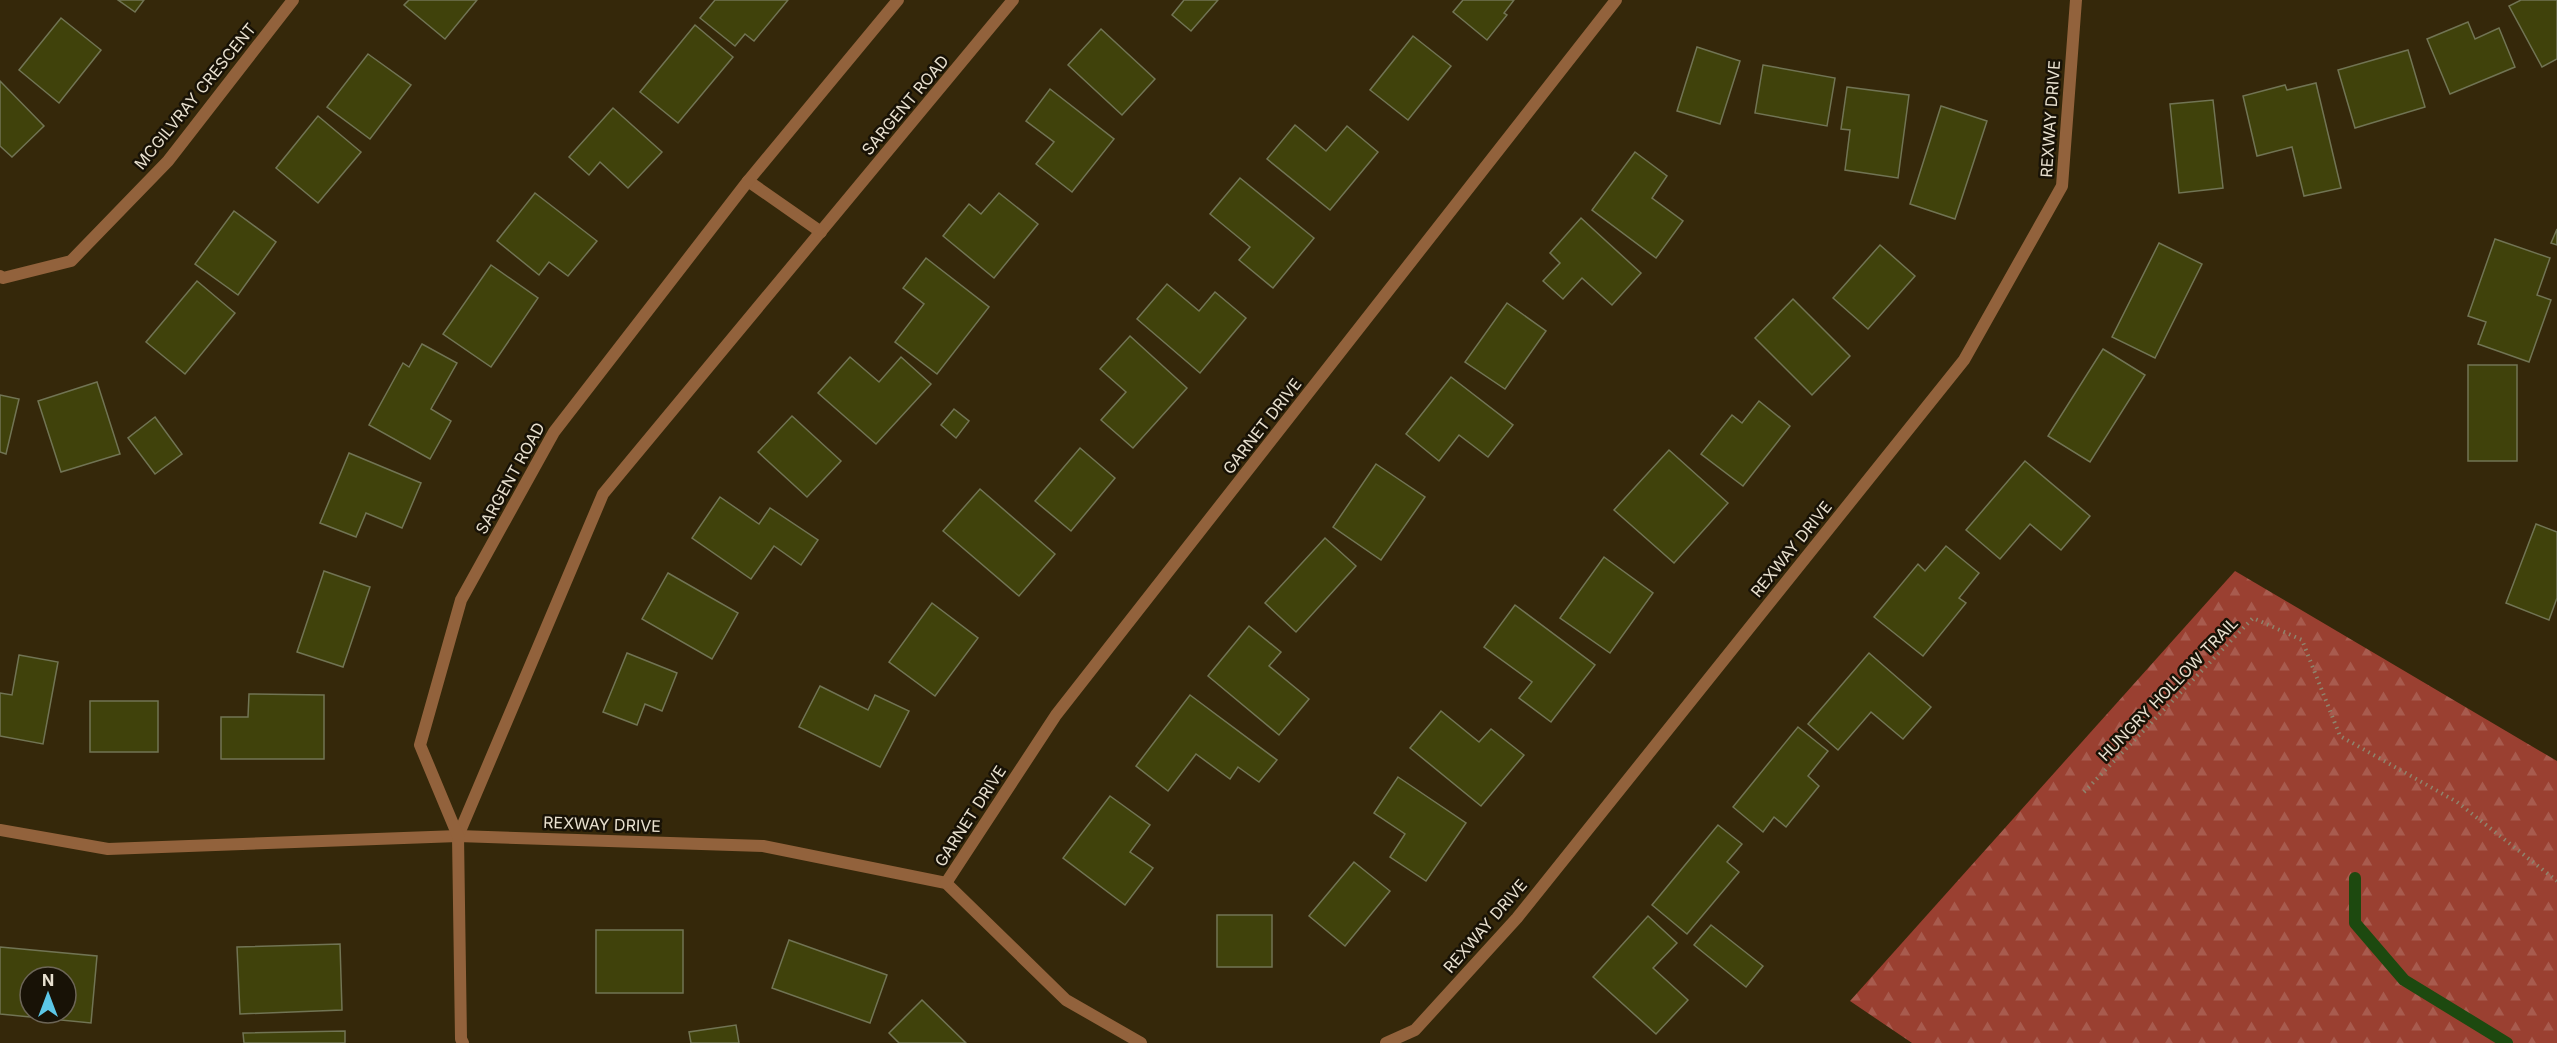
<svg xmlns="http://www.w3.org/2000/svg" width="2557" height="1043" font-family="Inter,sans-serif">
<defs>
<pattern id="forest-firs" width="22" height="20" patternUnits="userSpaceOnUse" patternTransform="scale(1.5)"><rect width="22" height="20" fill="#9a4031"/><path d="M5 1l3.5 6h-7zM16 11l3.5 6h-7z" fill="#a85b4e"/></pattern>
</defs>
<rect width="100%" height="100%" fill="#35280a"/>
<polygon fill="url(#forest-firs)" points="2235,571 2557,761 2557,1043 1912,1043 1850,1001"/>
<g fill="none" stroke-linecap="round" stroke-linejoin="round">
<polyline stroke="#1d490f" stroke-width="12" points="2355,878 2355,923 2404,980 2507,1043"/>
</g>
<g fill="#40420b" stroke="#717454" stroke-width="1.5" fill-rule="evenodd">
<polygon points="118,0 144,0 135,12"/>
<polygon points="409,0 477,0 445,39 404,5"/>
<polygon points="715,0 788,0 754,41 745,34 735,46 700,18"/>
<polygon points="1184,0 1218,0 1191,31 1172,15"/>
<polygon points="1463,0 1514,0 1504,13 1507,15 1487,40 1453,12"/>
<polygon points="2521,0 2557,0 2557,59 2542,67 2509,6"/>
<polygon points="61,18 101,50 59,103 19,70"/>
<polygon points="2468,22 2475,39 2499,28 2515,67 2450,94 2427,39"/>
<polygon points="695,25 733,57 678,123 640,92"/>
<polygon points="1101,29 1155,79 1122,115 1068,65"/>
<polygon points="1413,36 1451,66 1408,120 1370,90"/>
<polygon points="1697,47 1740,61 1720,124 1677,111"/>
<polygon points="2408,50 2425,107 2355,128 2338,70"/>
<polygon points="368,54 411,85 370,139 327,107"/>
<polygon points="1763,65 1835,78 1827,126 1755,113"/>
<polygon points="0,81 44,126 12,157 0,146"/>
<polygon points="2316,83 2341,188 2304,196 2292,147 2257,156 2243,96 2285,85 2287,90"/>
<polygon points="1847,87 1909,95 1898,178 1845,170 1850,130 1841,129"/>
<polygon points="1050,89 1114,139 1072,192 1036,164 1054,142 1026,121"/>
<polygon points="2213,100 2223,188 2179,193 2170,104"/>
<polygon points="1941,106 1987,121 1955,219 1910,204"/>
<polygon points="613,108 662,152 628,188 600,162 589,175 569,157"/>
<polygon points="318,116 361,152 318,203 276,168"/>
<polygon points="1295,125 1326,151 1347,126 1378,152 1330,210 1267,159"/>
<polygon points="1635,152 1667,176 1652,198 1683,221 1656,258 1592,210"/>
<polygon points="1240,178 1314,238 1273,288 1239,260 1250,247 1210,214"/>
<polygon points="535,193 597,241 568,276 549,262 539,275 497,241"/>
<polygon points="999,193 1038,224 994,278 943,236 969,204 981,214"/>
<polygon points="234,211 276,242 238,295 195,264"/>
<polygon points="1581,218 1641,273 1612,305 1582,278 1563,299 1543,281 1560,263 1550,253"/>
<polygon points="2557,229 2557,245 2551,243"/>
<polygon points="2495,239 2550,258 2537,295 2551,300 2529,362 2478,344 2486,322 2468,316"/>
<polygon points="2159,243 2202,264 2155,358 2112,337"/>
<polygon points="1880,245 1915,276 1868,329 1833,298"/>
<polygon points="926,258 989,307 937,374 895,342 924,304 903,288"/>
<polygon points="491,265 538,298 491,367 443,334"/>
<polygon points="197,281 235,313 185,374 146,342"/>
<polygon points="1167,284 1199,311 1215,292 1246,318 1200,373 1137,319"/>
<polygon points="1793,299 1850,356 1812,395 1755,338"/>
<polygon points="1507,303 1546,331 1505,389 1465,362"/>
<polygon points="1130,336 1187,388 1133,448 1101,420 1126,392 1100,369"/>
<polygon points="422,344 457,363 431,409 451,421 430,459 369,425 403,363 409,367"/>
<polygon points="2103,349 2145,375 2090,462 2048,436"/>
<polygon points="850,357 879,382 901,357 931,384 876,444 818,393"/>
<rect x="2468" y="365" width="49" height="96"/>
<polygon points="1451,377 1513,425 1488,457 1459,435 1439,461 1406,434"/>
<polygon points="97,382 120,454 61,472 38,401"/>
<polygon points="0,395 19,399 6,454 0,452"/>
<polygon points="1759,401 1790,426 1743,486 1701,454 1732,415 1742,423"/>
<polygon points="954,409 969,421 956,438 941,425"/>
<polygon points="792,416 841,461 807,497 758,452"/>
<polygon points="155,417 182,454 155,474 128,438"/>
<polygon points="1080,448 1115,478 1071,531 1035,501"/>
<polygon points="1669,450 1728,503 1674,563 1614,510"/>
<polygon points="349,453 421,483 402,528 366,513 356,537 320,523"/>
<polygon points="2025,461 2090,516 2061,550 2030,524 2000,559 1966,530"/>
<polygon points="1376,464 1425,497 1381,560 1333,527"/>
<polygon points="980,489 1055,554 1019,596 943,531"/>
<polygon points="720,497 759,524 770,508 818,540 801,565 774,546 751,579 692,538"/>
<polygon points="2536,524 2557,532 2557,598 2549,620 2506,603"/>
<polygon points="1325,538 1356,566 1296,632 1265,603"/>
<polygon points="1946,546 1979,573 1959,598 1966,603 1923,656 1874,617 1918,564 1925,571"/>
<polygon points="1604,557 1653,593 1610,653 1560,618"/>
<polygon points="324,571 370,587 343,667 297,652"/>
<polygon points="668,573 738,613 712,659 642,619"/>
<polygon points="932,603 978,638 935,696 889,662"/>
<polygon points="1515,605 1595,665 1551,722 1519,698 1532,682 1484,647"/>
<polygon points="1249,626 1281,652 1269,666 1309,699 1279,735 1208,676"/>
<polygon points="627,653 677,673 662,711 645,704 637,725 603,712"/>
<polygon points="1869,653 1931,707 1903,739 1871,712 1838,750 1808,724"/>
<polygon points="19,655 58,662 43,744 0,736 0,693 12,695"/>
<polygon points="820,686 868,710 875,695 909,711 880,767 799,727"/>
<polygon points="249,694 324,695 324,759 221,759 221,717 248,717"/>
<polygon points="1190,695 1277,760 1259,782 1238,767 1230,779 1196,754 1168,791 1136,766"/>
<rect x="90" y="701" width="68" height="51"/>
<polygon points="1441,711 1479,742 1491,729 1524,755 1481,806 1410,748"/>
<polygon points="1798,727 1828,751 1808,776 1819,786 1786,827 1774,817 1763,832 1733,807"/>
<polygon points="1398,777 1466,823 1426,881 1390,857 1405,834 1374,813"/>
<polygon points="1110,796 1150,825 1130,852 1153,868 1125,905 1063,858"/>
<polygon points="1718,825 1742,844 1727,862 1739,872 1687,934 1652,905"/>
<polygon points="1354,862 1390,891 1345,946 1309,916"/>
<rect x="1217" y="915" width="55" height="52"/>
<polygon points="1648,916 1677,943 1653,968 1688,1000 1656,1034 1593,977"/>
<polygon points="1711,925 1763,966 1746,987 1694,945"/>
<rect x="596" y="930" width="87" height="63"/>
<polygon points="789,940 887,975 870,1023 772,988"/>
<polygon points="340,944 342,1010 240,1014 237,947"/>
<path d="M0,947l97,9 -6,67 -91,-9zM30,977h36v36h-36z"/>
<polygon points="922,1000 966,1043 899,1043 889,1033"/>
<polygon points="736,1025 739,1043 691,1043 689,1032"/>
<polygon points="345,1031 345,1043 244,1043 243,1033"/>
</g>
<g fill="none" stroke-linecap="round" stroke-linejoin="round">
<polyline stroke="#8f846d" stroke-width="4" stroke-dasharray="1.5 4.5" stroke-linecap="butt" points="2084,792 2253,618 2302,640 2340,736 2457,802 2557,881"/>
<g stroke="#92623c" stroke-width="12">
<polyline points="748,181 821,232"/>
<polyline points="0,276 3,278 71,261 168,161 293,0"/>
<polyline points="0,830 108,849 458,836 763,846 946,883 1066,1000 1141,1043"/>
<polyline points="458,836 603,494 1013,0"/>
<polyline points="946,883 1056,715 1616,0"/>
<polyline points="463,1043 461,1039 458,836 420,745 461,600 554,432 748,181 898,0"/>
<polyline points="1386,1043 1415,1030 1517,918 1964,360 2062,186 2076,0"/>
</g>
</g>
<g text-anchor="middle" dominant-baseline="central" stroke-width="5" stroke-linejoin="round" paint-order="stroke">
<g font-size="16" fill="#e9e1d0" stroke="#181206">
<text transform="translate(195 96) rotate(-51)">MCGILVRAY CRESCENT</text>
<text transform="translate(905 105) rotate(-50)">SARGENT ROAD</text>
<text transform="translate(2050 119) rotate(-86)">REXWAY DRIVE</text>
<text transform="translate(1262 426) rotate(-52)">GARNET DRIVE</text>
<text transform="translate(510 478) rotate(-61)">SARGENT ROAD</text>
<text transform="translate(1791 549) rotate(-51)">REXWAY DRIVE</text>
<text transform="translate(2168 689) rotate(-46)">HUNGRY HOLLOW TRAIL</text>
<text transform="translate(970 816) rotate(-57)">GARNET DRIVE</text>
<text transform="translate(602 824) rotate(2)">REXWAY DRIVE</text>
<text transform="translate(1485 926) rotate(-49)">REXWAY DRIVE</text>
</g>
</g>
<g transform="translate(48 995)"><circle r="28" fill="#181206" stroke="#6c6557" stroke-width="1.5"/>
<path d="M0-4.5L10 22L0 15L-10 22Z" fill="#5cc7e7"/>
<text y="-9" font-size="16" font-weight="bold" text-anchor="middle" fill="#e9e1d0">N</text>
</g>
</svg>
